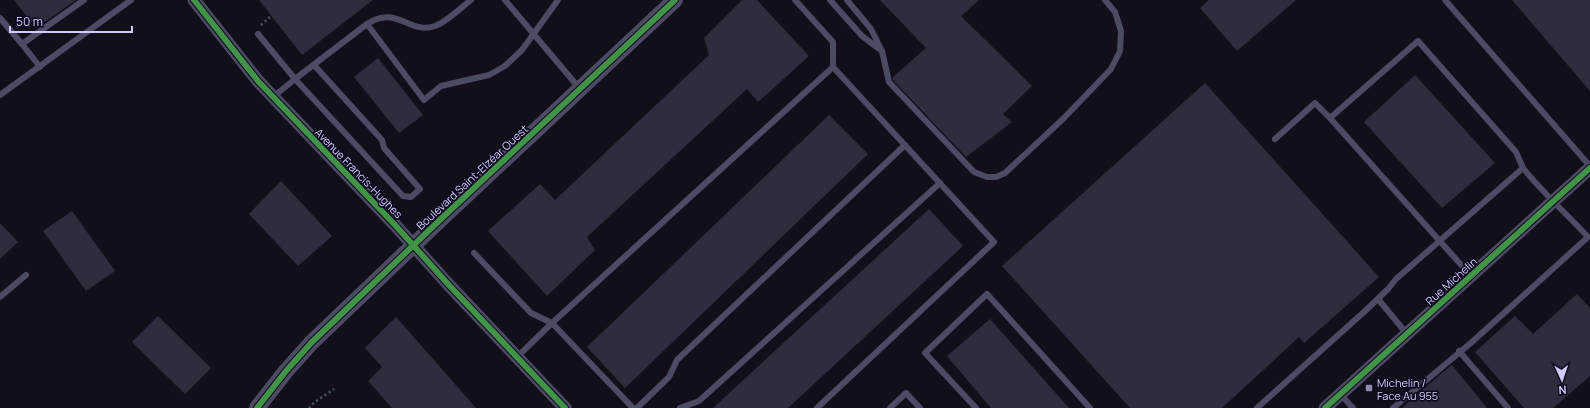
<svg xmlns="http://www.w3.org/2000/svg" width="1590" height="408" font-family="Manrope,sans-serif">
<rect width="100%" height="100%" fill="#120f1a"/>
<g fill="#302c3e">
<polygon points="14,0 76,0 36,28"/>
<polygon points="259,0 373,0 302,55"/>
<polygon points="742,0 757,0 809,56 758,102 747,89 587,237 595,250 547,296 488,231 540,184 555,200 709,55 704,38"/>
<polygon points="880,0 979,0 961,16 1032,86 1003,114 1012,122 966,157 893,80 893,77 926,48"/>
<polygon points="1209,0 1296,0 1237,51 1200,8"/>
<polygon points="1512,0 1590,0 1590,91"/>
<polygon points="378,58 423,115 399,133 354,77"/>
<polygon points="1415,75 1495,163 1442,208 1364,122"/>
<polygon points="1205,83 1379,277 1304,343 1299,337 1222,408 1130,408 1002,266"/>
<polygon points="829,115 868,154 625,388 587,347"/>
<polygon points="281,181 332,236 298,266 249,214"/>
<polygon points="929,209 963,246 788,408 713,408"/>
<polygon points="72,211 115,271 86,291 43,231"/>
<polygon points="0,223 18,242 0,259"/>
<polygon points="1577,294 1590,308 1590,376 1553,408 1524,408 1475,352 1515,316 1533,334"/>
<polygon points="158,316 211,368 185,394 132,342"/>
<polygon points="396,317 476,408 392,408 368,381 382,367 365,348"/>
<polygon points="990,319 1069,408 991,408 947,356"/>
<polygon points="1452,365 1487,408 1402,408 1442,373"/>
</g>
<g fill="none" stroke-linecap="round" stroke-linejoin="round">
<g stroke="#495868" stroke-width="2.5" stroke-dasharray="2 3" stroke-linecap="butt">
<polyline points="261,25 271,16"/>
<path d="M309,408c5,-7 17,-13 25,-19"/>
</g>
<g stroke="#4d4a64" stroke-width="6">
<polyline points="505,0 580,89"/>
<polyline points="795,0 833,42 833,67 994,242 817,408"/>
<polyline points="830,0 862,36 882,51 871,29 847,0"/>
<polyline points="1445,0 1590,166"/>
<polyline points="0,18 22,44"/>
<path d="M367,24c30,-20 42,11 68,2 10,-3 27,-19 36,-26"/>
<polyline points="258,34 295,79 273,97"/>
<polyline points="882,51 889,82 974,172 987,177 996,177 1005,173 1064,118 1111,69 1120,51 1121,31 1115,12 1105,0"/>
<polyline points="314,65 382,140 384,148 420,189 411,197 403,196 295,79 367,24 424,100 441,86 489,75 505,66 522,50 558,0"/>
<polyline points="40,67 22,44 84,0"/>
<polyline points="0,95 131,0"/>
<polyline points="1275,139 1315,103 1330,118"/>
<polyline points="474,253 531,313 552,323 833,67"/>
<polyline points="0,297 26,275"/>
<polyline points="1378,299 1407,334"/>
<polyline points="1459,351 1508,408"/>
<polyline points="517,357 552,323 633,408"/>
<polyline points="1340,394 1353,408"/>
<polyline points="637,408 669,377 677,360 905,145"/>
<polyline points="680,408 699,401 940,183"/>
<polyline points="890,408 906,393 920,408"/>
<polyline points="976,408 925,353 987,294 1090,408"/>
<polyline points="1257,408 1364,312 1388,289 1396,279 1523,168 1516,152 1418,41 1330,118 1471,276"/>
<path d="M1393,408l79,-66 116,-105c-21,-23 -45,-44 -65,-69"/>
</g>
<g stroke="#4d4a64" stroke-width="13">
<polyline points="194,0 258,81 396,226 447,283 565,408"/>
<polyline points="1325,408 1590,168"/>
</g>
<polyline stroke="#4d4a64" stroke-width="16" points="257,408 286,371 312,342 442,218 675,0"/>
<defs>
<g id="cycleway">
<polyline points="194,0 258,81 396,226 447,283 565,408"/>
<polyline points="257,408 286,371 312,342 442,218 675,0"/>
<polyline points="1325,408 1590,168"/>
</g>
</defs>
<use href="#cycleway" stroke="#100b1f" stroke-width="8"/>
<use href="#cycleway" stroke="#419447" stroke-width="6"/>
</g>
<rect fill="#8f88af" stroke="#100b1f" stroke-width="1.5" x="1365" y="384" width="8" height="8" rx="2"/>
<g text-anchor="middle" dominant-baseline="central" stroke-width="3.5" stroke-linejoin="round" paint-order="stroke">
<g font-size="11" fill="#d2c9ff" stroke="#100b1f">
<text transform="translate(359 173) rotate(46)">Avenue Francis-Hughes</text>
<text transform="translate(472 177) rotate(-43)">Boulevard Saint-Elzéar Ouest</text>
<text transform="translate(1451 281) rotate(-42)">Rue Michelin</text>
</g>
<g font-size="11" fill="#d2c9ff" stroke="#100b1f" text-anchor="start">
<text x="1377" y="382">Michelin /<tspan x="1377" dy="13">Face Au 955</tspan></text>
</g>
</g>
<g transform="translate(1562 380) rotate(177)" stroke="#100b1f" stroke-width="3" paint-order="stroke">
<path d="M0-3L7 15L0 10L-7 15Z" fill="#d2c9ff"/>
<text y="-6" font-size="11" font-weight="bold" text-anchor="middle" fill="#d2c9ff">N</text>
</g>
<path d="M10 26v6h122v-6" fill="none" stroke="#d2c9ff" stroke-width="2"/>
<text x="16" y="26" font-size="12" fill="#d2c9ff" stroke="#100b1f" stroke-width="3" paint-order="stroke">50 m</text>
</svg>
